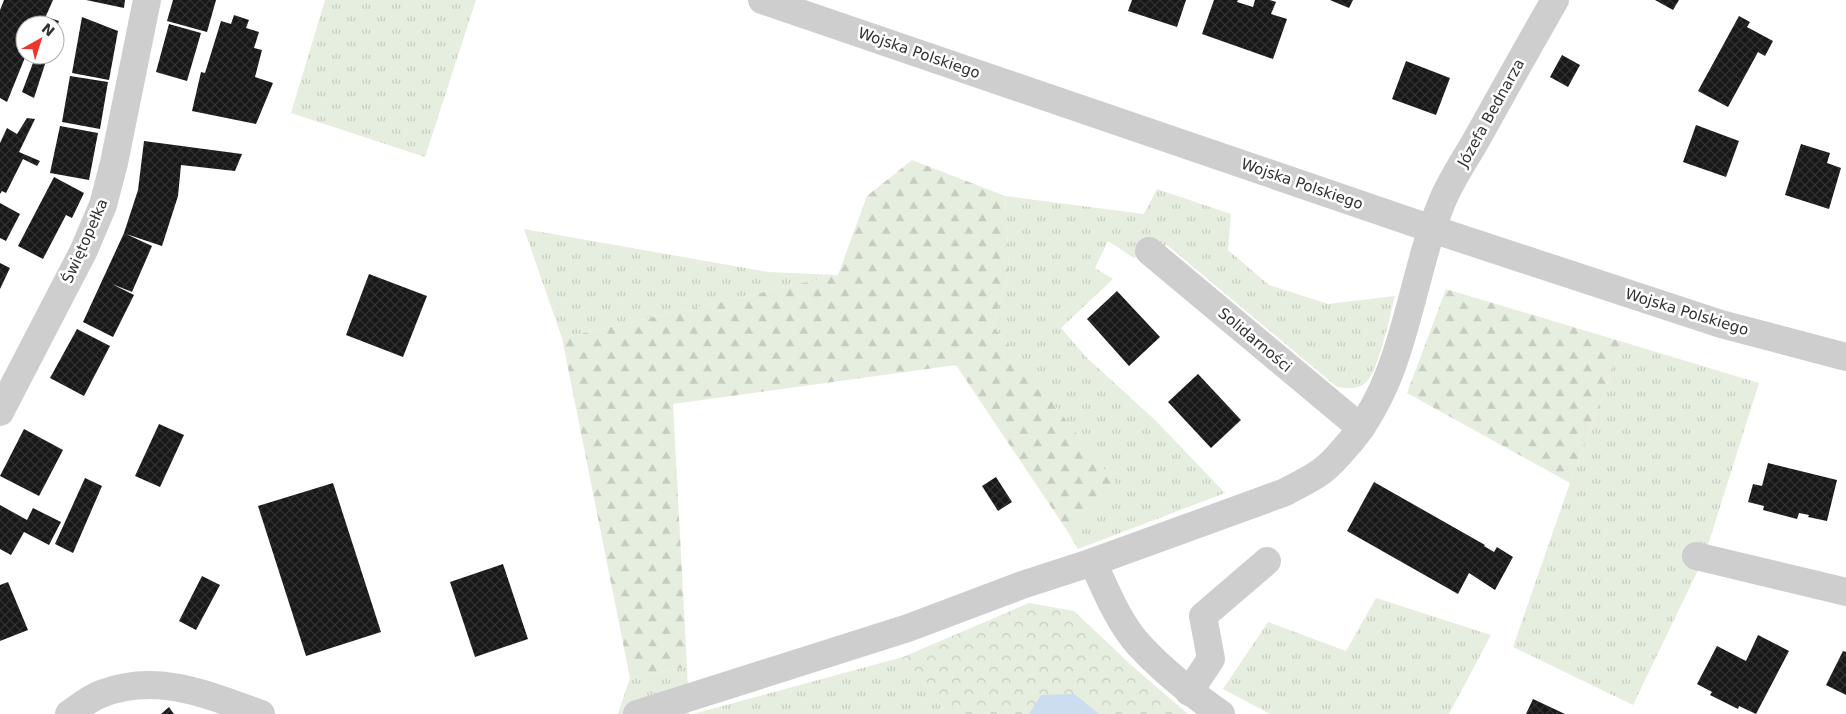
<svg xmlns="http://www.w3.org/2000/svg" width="1846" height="714" font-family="'DejaVu Sans',sans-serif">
<defs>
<pattern id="grass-tufts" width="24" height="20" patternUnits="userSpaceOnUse" patternTransform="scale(1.25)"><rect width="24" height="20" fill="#e6eedf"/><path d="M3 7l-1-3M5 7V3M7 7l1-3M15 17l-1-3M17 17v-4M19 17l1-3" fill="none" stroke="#c6cdc0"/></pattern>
<pattern id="forest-firs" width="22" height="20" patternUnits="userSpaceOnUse" patternTransform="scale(1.25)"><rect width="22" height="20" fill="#e6eedf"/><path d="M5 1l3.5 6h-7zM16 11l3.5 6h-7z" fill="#c6cdc0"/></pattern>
<pattern id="park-crowns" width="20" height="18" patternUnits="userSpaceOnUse" patternTransform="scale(1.25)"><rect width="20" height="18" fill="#e6eedf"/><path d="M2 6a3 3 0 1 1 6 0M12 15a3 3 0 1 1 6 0" fill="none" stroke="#c6cdc0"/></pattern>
<pattern id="building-cross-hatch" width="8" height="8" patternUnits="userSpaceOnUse" patternTransform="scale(1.25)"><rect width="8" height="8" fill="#181818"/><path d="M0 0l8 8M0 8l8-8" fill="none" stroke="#313131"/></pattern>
</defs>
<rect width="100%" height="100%" fill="#fff"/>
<g fill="url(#grass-tufts)">
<polygon points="325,0 476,0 425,157 291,113"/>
<path d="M1157,189l74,25 -3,36 41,35 59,19 67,-8c-5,18 -17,80 -31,88 -9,6 -18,4 -27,3l-170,-142 -33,13 -26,-17 -13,27 18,11 -52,49 26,30 69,63 69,72 -147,56 -12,-20 52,-41 -125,-162 16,-56 -4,-74 139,18z"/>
<polygon points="524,229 768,272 838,275 562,338"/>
<polygon points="1623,342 1759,383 1708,545 1698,570 1633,705 1513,647 1570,483"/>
<polygon points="1376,598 1491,635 1449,714 1270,714 1223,689 1268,622 1346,651"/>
<polygon points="903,657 948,714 693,714"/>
<polygon points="687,667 689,714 618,714 630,678"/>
</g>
<g fill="url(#forest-firs)">
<polygon points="912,160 1005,196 1009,270 993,326 1119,488 1066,529 956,365 673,404 687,667 630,678 562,338 838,275 867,196"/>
<polygon points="1446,289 1623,342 1570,483 1407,393"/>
</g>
<polygon fill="url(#park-crowns)" points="1029,603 1074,611 1130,664 1188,714 948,714 903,657"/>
<polygon fill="#cbddef" points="1074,694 1099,714 1029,714 1041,695"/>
<g fill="url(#building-cross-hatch)">
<polygon points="4,0 53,0 42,25 25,25 26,55 7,102 0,98 0,10"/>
<polygon points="86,0 125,0 124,8"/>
<polygon points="173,0 216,0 207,32 167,21"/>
<polygon points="1132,0 1186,0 1177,27 1128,11"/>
<polygon points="1214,0 1238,0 1237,2 1253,7 1255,0 1270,0 1276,2 1271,14 1287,19 1273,59 1202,34"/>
<polygon points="1330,0 1353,0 1349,8"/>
<polygon points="1655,0 1679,0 1673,10"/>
<polygon points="234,15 249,20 246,28 259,32 254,48 262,50 255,77 273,83 256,124 192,111 201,72 205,73 221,21 231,24"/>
<polygon points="1739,16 1750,22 1747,27 1773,41 1765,56 1758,52 1728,107 1698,91"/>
<polygon points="82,17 118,31 109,80 72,73"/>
<polygon points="50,18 59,21 55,33 55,25 47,25"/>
<polygon points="169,24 201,33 187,81 156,72"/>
<polygon points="36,55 48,55 34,98 22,92"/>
<polygon points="1562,55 1580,65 1568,87 1550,77"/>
<polygon points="1406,61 1450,78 1436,115 1392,99"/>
<polygon points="70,76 108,82 100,129 62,122"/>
<polygon points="27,118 35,119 19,152 40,161 37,166 23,159 6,193 2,191 0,194 0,143 7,128 17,134"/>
<polygon points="1696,125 1739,141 1726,177 1683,162"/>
<polygon points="60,126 98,133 89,180 50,173"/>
<polygon points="144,141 242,154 235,171 181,165 178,196 162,246 126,234 152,246 132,292 112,284 134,295 113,337 83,322 124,233 138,190"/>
<polygon points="1801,144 1830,153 1827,163 1841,168 1829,209 1785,195"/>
<polygon points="54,177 84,193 72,218 66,215 43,259 18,246"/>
<polygon points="0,203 20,214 6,241 0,238"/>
<polygon points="0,263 10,268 0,289"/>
<polygon points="369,274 427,296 403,357 346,335"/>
<polygon points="1117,291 1160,337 1129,366 1087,319"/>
<polygon points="77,329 110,346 84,396 50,378"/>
<polygon points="1198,374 1241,420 1211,448 1168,402"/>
<polygon points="159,424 184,435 160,487 135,476"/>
<polygon points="24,429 63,450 39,496 0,476"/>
<polygon points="1768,463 1837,480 1827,521 1808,517 1809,515 1799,513 1797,519 1763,510 1764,506 1748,502 1753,484 1762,486"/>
<polygon points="996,477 1012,502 998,511 982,486"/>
<polygon points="85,478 102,486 73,553 55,544"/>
<polygon points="1374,482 1485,545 1484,546 1494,552 1497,547 1513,557 1495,590 1469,573 1458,594 1347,531"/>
<polygon points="333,483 381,632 306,656 258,506"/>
<polygon points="0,505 27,520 33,508 61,522 49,545 24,532 11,555 0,549"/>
<polygon points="503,564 528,639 475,657 450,582"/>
<polygon points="202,576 220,585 196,630 179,621"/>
<polygon points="8,582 28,630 0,641 0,585"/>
<polygon points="1758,635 1789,651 1756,714 1739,706 1738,709 1710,695 1712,692 1697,684 1717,646 1746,661"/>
<polygon points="1843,651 1846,652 1846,695 1826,685"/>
<polygon points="1533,699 1565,714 1526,714"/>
<polygon points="169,707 174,714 161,714"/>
</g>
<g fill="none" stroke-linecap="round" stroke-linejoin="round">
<g stroke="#cecece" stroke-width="28">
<polyline points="762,0 1432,229 1721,324 1846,357"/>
<polyline points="1149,251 1361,428"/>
<polyline points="0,412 84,250 103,205 114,163 147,0"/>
<polyline points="1696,556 1846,592"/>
<path d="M1093,562l190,-69c13,-7 27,-13 39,-22 12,-9 20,-20 29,-30 56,-69 58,-160 91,-239 9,-23 25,-45 37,-67 25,-45 50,-90 76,-135"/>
<polyline points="1189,692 1211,659 1203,616 1267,561"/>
<path d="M69,714c10,-7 21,-16 32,-20 57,-22 107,1 160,20"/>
<path d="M637,714l271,-86 114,-43 71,-23c12,27 26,61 46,83 24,26 53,49 82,69"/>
</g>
</g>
<g text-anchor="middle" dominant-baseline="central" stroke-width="5" stroke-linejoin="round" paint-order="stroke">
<g font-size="15" fill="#313131" stroke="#fff">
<text transform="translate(919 53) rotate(19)">Wojska Polskiego</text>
<text transform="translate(1491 113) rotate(-61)">Józefa Bednarza</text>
<text transform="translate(1302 184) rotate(19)">Wojska Polskiego</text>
<text transform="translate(85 241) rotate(-66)">Świętopełka</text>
<text transform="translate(1687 312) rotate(17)">Wojska Polskiego</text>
<text transform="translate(1255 340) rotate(40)">Solidarności</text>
</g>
</g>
<g transform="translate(40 40) rotate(39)"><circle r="24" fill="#ffffff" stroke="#adadad"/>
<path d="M0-4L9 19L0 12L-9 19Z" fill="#ef342d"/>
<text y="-8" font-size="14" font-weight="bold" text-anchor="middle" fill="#313131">N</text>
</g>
</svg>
